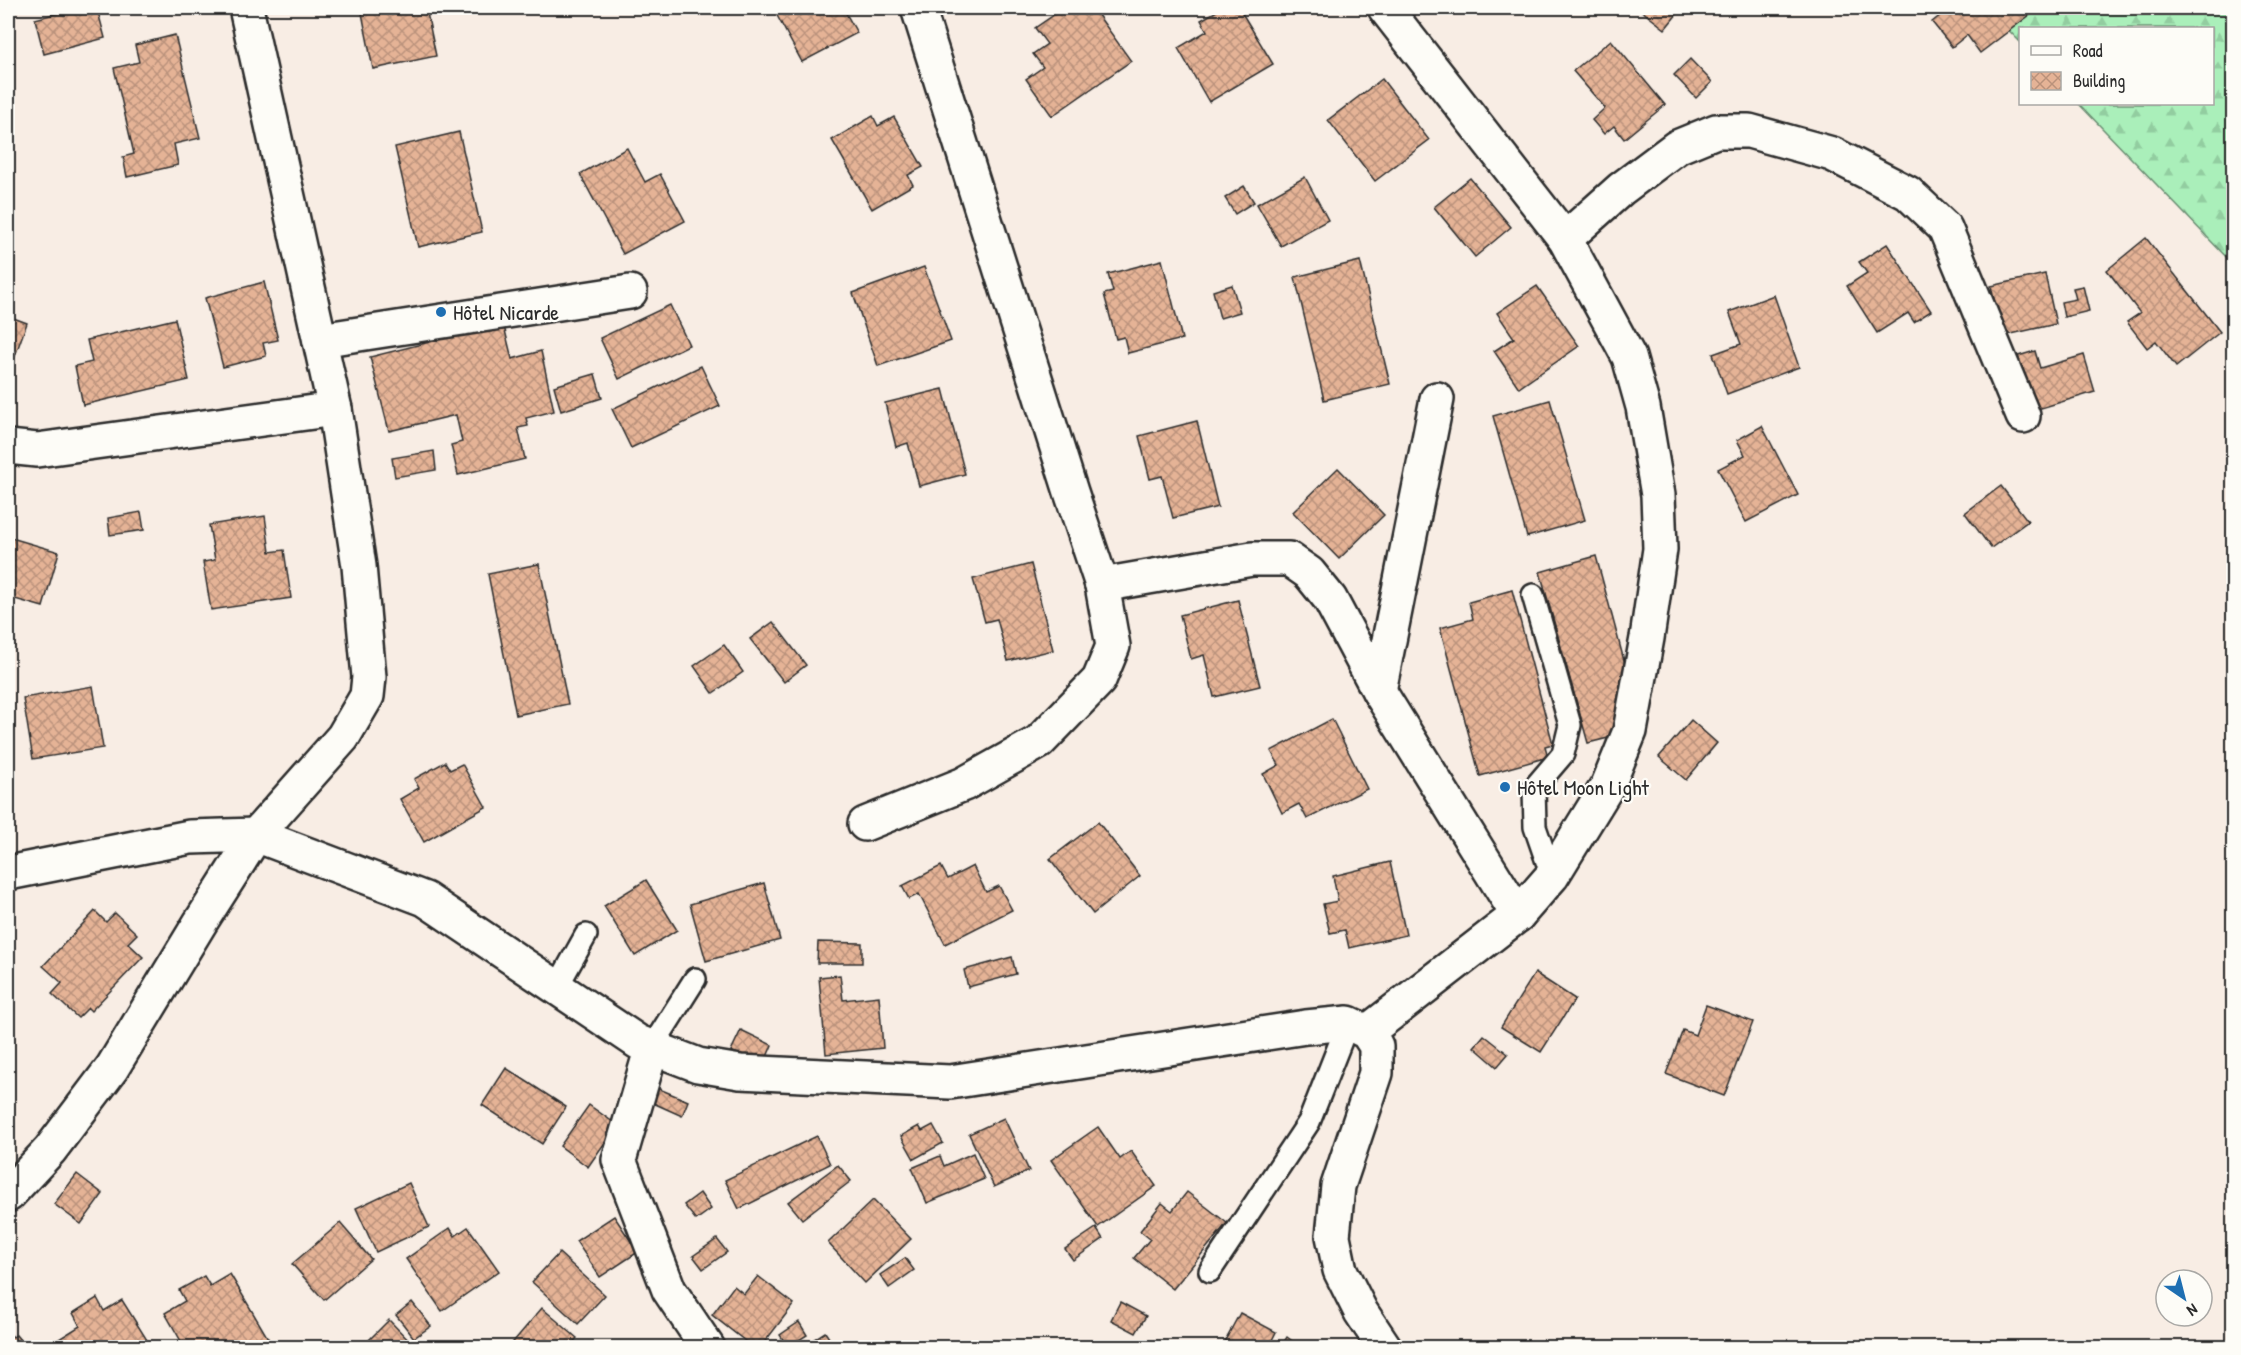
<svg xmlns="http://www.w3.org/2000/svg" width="2241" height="1355" font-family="'Patrick Hand',sans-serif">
<defs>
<pattern id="forest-firs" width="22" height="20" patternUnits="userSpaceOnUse" patternTransform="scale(1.5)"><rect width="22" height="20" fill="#aaefba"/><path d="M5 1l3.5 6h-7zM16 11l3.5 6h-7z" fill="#92cda0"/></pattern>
<pattern id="building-cross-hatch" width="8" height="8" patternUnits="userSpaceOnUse" patternTransform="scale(1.5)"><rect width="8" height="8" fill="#e5b396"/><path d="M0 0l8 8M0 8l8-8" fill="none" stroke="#ba927b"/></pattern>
</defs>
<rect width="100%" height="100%" fill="#f8ede4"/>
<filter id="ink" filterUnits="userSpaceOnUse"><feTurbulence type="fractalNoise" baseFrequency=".0167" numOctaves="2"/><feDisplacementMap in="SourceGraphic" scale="12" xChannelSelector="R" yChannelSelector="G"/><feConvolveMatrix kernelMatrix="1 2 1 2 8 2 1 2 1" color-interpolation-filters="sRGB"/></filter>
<g filter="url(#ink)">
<polygon fill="url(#forest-firs)" stroke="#6a8d72" stroke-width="1.5" points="1987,8 2233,8 2233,264 2079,104 2212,104 2212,28 2020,28 2020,42"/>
<g fill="url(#building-cross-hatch)" stroke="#2b2b2b" stroke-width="1.5">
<polygon points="78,8 97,8 105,38 44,54 35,19"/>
<polygon points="361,8 426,8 436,56 373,69"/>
<polygon points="773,8 843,8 857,33 802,62"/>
<polygon points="1064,8 1093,8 1131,61 1052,116 1026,79 1043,67 1033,54 1047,44 1035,28"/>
<polygon points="1222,8 1239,8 1273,64 1209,102 1178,48 1207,31 1201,20"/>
<polygon points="1638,8 1682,8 1665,29"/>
<polygon points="1945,8 2039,8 1980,53 1967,35 1952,47 1932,22 1947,10"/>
<polygon points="175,35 200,138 174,144 178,165 127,177 123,157 134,154 114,68 139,62 135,45"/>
<polygon points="1611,40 1665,105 1624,139 1614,126 1604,134 1592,120 1605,108 1573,71"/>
<polygon points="1690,59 1712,82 1696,98 1674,75"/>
<polygon points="1382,79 1429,140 1375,181 1328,120"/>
<polygon points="873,116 878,126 894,117 923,167 908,175 913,185 872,209 832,140"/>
<polygon points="459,132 482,232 418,247 395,147"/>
<polygon points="627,148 645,182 660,174 685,221 623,254 580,174"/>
<polygon points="1305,177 1328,220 1281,246 1257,204"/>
<polygon points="1470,178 1511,227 1475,257 1434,207"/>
<polygon points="1244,186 1254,202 1235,214 1225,198"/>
<polygon points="2146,238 2220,332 2176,367 2156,341 2147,348 2127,322 2140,313 2107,270"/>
<polygon points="1887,244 1931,311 1914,322 1908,313 1877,333 1847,286 1867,273 1859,262"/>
<polygon points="1162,260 1182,339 1128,353 1124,337 1116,339 1104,294 1113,292 1108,274"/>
<polygon points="1360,261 1390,384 1324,400 1295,277"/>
<polygon points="924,267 951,341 878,366 853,293"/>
<polygon points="2045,274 2056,324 2002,336 1991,286"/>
<polygon points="264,282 278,340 263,343 266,356 223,367 205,298"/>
<polygon points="1232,285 1240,312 1220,318 1213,291"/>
<polygon points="1537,286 1579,346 1519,388 1494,351 1514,338 1497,313"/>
<polygon points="2083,286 2089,311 2064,317 2061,302 2076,299 2073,288"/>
<polygon points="1774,295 1799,367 1727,394 1713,354 1741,344 1729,312"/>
<polygon points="670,305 689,345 619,379 600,338"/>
<polygon points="8,316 27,323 8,375"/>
<polygon points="502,318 512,359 541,351 554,411 526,418 528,426 518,428 525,459 458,475 451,445 462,442 456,415 389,431 370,357 438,340 436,334"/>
<polygon points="175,319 189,380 83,405 75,366 92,362 87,340"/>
<polygon points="2035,351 2040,368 2084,355 2095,392 2034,410 2018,356"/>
<polygon points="701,366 720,406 631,448 612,409"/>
<polygon points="595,374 602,398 561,411 554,386"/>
<polygon points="943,389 965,474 919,486 908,443 896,447 885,403"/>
<polygon points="1550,400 1585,520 1527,537 1493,416"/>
<polygon points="1197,421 1218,507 1173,518 1162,476 1150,479 1139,436"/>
<polygon points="1762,426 1798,495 1746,522 1718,469 1745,455 1737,440"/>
<polygon points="434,451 436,470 395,477 392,458"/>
<polygon points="1338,468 1384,515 1339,559 1293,512"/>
<polygon points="2001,486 2028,521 1991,548 1965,513"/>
<polygon points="141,512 144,530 110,535 108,518"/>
<polygon points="265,516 270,552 284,550 291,598 211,610 203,562 215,560 209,525"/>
<polygon points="8,537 59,552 43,607 8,597"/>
<polygon points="1596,556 1630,683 1622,711 1608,738 1588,743 1540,572"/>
<polygon points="539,564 568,704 516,715 488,574"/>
<polygon points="1031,564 1053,650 1008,661 997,619 985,622 973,579"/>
<polygon points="1512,590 1553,744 1545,746 1548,757 1480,776 1440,628 1473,619 1469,602"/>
<polygon points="1238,600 1260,686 1214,697 1204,655 1191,659 1180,615"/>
<polygon points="773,622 806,665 784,682 750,639"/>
<polygon points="724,645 743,672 713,693 694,666"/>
<polygon points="93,686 103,748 33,759 23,698"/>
<polygon points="1332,719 1367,789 1307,819 1299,804 1282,813 1263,774 1279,765 1271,751"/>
<polygon points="1691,720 1717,743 1686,780 1659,757"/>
<polygon points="445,762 450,770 462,764 486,807 424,842 400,799 419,788 414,779"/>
<polygon points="1098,822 1140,876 1093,914 1050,859"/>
<polygon points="1390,862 1406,935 1349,948 1345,930 1330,933 1323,904 1338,901 1333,876"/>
<polygon points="941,866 948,879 973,866 986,892 999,886 1012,910 945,944 919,894 909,899 902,886"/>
<polygon points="646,880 677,930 635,956 604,906"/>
<polygon points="764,883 780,940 706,961 690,904"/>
<polygon points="95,911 106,922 115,913 137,934 128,943 143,957 91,1011 88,1008 78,1018 52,994 62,983 43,966"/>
<polygon points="818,942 862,943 862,963 817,963"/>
<polygon points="1012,957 1016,974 968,987 964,970"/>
<polygon points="1535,973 1575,999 1541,1052 1501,1027"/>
<polygon points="840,975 843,1000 879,996 883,1048 826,1054 819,977"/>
<polygon points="1706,1005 1753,1022 1724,1096 1666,1074 1683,1030 1695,1035"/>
<polygon points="741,1030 772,1045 763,1066 731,1051"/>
<polygon points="1484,1035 1508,1054 1497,1067 1474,1047"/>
<polygon points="506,1068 566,1107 542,1144 482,1105"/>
<polygon points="657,1088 688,1101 682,1116 651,1102"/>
<polygon points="589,1105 617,1125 588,1167 560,1146"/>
<polygon points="1004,1118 1029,1171 994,1187 969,1134"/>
<polygon points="933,1125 943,1143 914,1159 901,1136 919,1126 922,1131"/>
<polygon points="1098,1127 1120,1159 1131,1151 1156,1186 1098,1227 1051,1160"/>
<polygon points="817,1136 830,1164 739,1209 725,1180"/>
<polygon points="973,1153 984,1179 927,1203 912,1168 940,1156 944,1166"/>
<polygon points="838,1165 851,1181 802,1219 788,1202"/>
<polygon points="77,1174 103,1194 81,1224 54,1204"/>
<polygon points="409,1183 429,1227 376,1252 356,1208"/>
<polygon points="1187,1192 1227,1223 1173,1289 1134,1258 1150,1239 1140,1231 1162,1203 1172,1211"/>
<polygon points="700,1193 711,1209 696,1220 684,1205"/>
<polygon points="873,1200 911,1239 865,1283 828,1243"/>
<polygon points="614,1216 638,1252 600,1277 576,1241"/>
<polygon points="340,1223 371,1259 324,1300 292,1264"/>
<polygon points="468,1227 499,1271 442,1311 406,1259 450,1228 455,1236"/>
<polygon points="1096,1228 1103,1239 1073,1260 1065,1249"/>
<polygon points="717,1239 727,1252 703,1269 693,1256"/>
<polygon points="559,1253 605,1295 578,1324 532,1282"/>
<polygon points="905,1258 914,1270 889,1288 880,1275"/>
<polygon points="230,1274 272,1345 267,1348 185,1348 165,1313 185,1301 179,1290 204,1276 210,1286"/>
<polygon points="758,1276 794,1304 760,1348 754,1348 712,1315 734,1286 744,1294"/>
<polygon points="97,1298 104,1311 122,1300 147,1340 136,1348 64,1348 59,1339 80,1326 73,1313"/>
<polygon points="412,1302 431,1326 414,1338 396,1315"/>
<polygon points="1120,1302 1146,1316 1136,1333 1111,1320"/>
<polygon points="542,1308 577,1338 568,1348 508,1348"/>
<polygon points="1240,1313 1276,1332 1268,1348 1221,1348"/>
<polygon points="389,1320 416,1348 361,1348"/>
<polygon points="799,1322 807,1335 788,1347 780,1335"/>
<polygon points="825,1332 833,1344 827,1348 811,1348 808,1343"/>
<polygon points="9,1333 13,1337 16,1335 27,1348 8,1348"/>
<polygon points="1287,1337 1299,1346 1297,1348 1280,1348"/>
</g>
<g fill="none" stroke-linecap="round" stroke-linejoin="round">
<defs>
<g id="lane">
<polyline points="1533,595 1570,725 1563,754 1534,788 1535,827 1552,876"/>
<polyline points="557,987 586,935"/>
<polyline points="652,1047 695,979"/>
<polyline points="1210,1271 1309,1122 1348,1023"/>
</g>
<g id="street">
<polyline points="1565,239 1621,189 1677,147 1716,131 1749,131 1832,154 1908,193 1945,228 2023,416"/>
<polyline points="320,340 630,292"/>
<polyline points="8,447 37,450 335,409"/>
<polyline points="1102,585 1252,559 1289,559 1309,573 1330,599 1379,691 1518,915"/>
<polyline points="1379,691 1437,399"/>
<polyline points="865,824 964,784 1039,742 1099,680 1113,646 1102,585 1071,492 918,8"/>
<polyline points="8,873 190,837 256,835 425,899 638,1042 698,1065 740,1072 950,1082 1306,1027 1348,1023 1367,1032 1376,1046 1376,1073 1338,1186 1333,1236 1340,1270 1361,1312 1385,1348"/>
<polyline points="1367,1032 1518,915 1552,876 1608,785 1630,731 1647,638 1660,549 1658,495 1643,407 1629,357 1565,239 1385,8"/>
<polyline points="652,1047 619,1160 669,1290 708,1348"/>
</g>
<polyline id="secondary" points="8,1195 50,1150 112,1068 200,923 256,835 343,737 367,696 369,677 359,566 335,409 246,8"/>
</defs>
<use href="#lane" stroke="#2b2b2b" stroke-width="26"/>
<use href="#street" stroke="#2b2b2b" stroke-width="38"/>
<use href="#secondary" stroke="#2b2b2b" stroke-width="38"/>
<use href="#lane" stroke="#fdfcf7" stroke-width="21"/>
<use href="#street" stroke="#fdfcf7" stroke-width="33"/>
<use href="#secondary" stroke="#fdfcf7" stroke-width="33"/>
</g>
</g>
<g fill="#1f6fb2" stroke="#fdfcf7" stroke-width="2">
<circle cx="441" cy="312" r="6"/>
<circle cx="1505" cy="787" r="6"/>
</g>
<g text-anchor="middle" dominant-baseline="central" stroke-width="4.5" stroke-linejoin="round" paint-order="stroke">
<g font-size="22" fill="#2b2b2b" stroke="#fdfcf7" text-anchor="start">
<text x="453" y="312">Hôtel Nicarde</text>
<text x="1517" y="787">Hôtel Moon Light</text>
</g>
</g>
<rect width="2241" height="1355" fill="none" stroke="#fdfcf7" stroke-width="30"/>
<rect x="15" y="15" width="2211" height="1325" fill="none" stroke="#2b2b2b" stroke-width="2" filter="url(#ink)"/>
<rect x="2019" y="27" width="195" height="78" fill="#fdfcf7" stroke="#a9a8a5" stroke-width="1.5"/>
<rect x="2031" y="46" width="30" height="9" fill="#fdfcf7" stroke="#a9a8a5" stroke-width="1.5"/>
<text x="2073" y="57" font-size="18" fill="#2b2b2b">Road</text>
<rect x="2031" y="72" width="30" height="18" fill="url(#building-cross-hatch)" stroke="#a9a8a5" stroke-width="1.5"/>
<text x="2073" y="87" font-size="18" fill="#2b2b2b">Building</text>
<g transform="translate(2184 1298) rotate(145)"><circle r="28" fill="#fdfcf7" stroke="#a9a8a5" stroke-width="1.5"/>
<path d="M0-4.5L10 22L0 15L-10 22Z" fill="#1f6fb2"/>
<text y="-9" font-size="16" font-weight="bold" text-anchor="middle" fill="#2b2b2b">N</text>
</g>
</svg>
